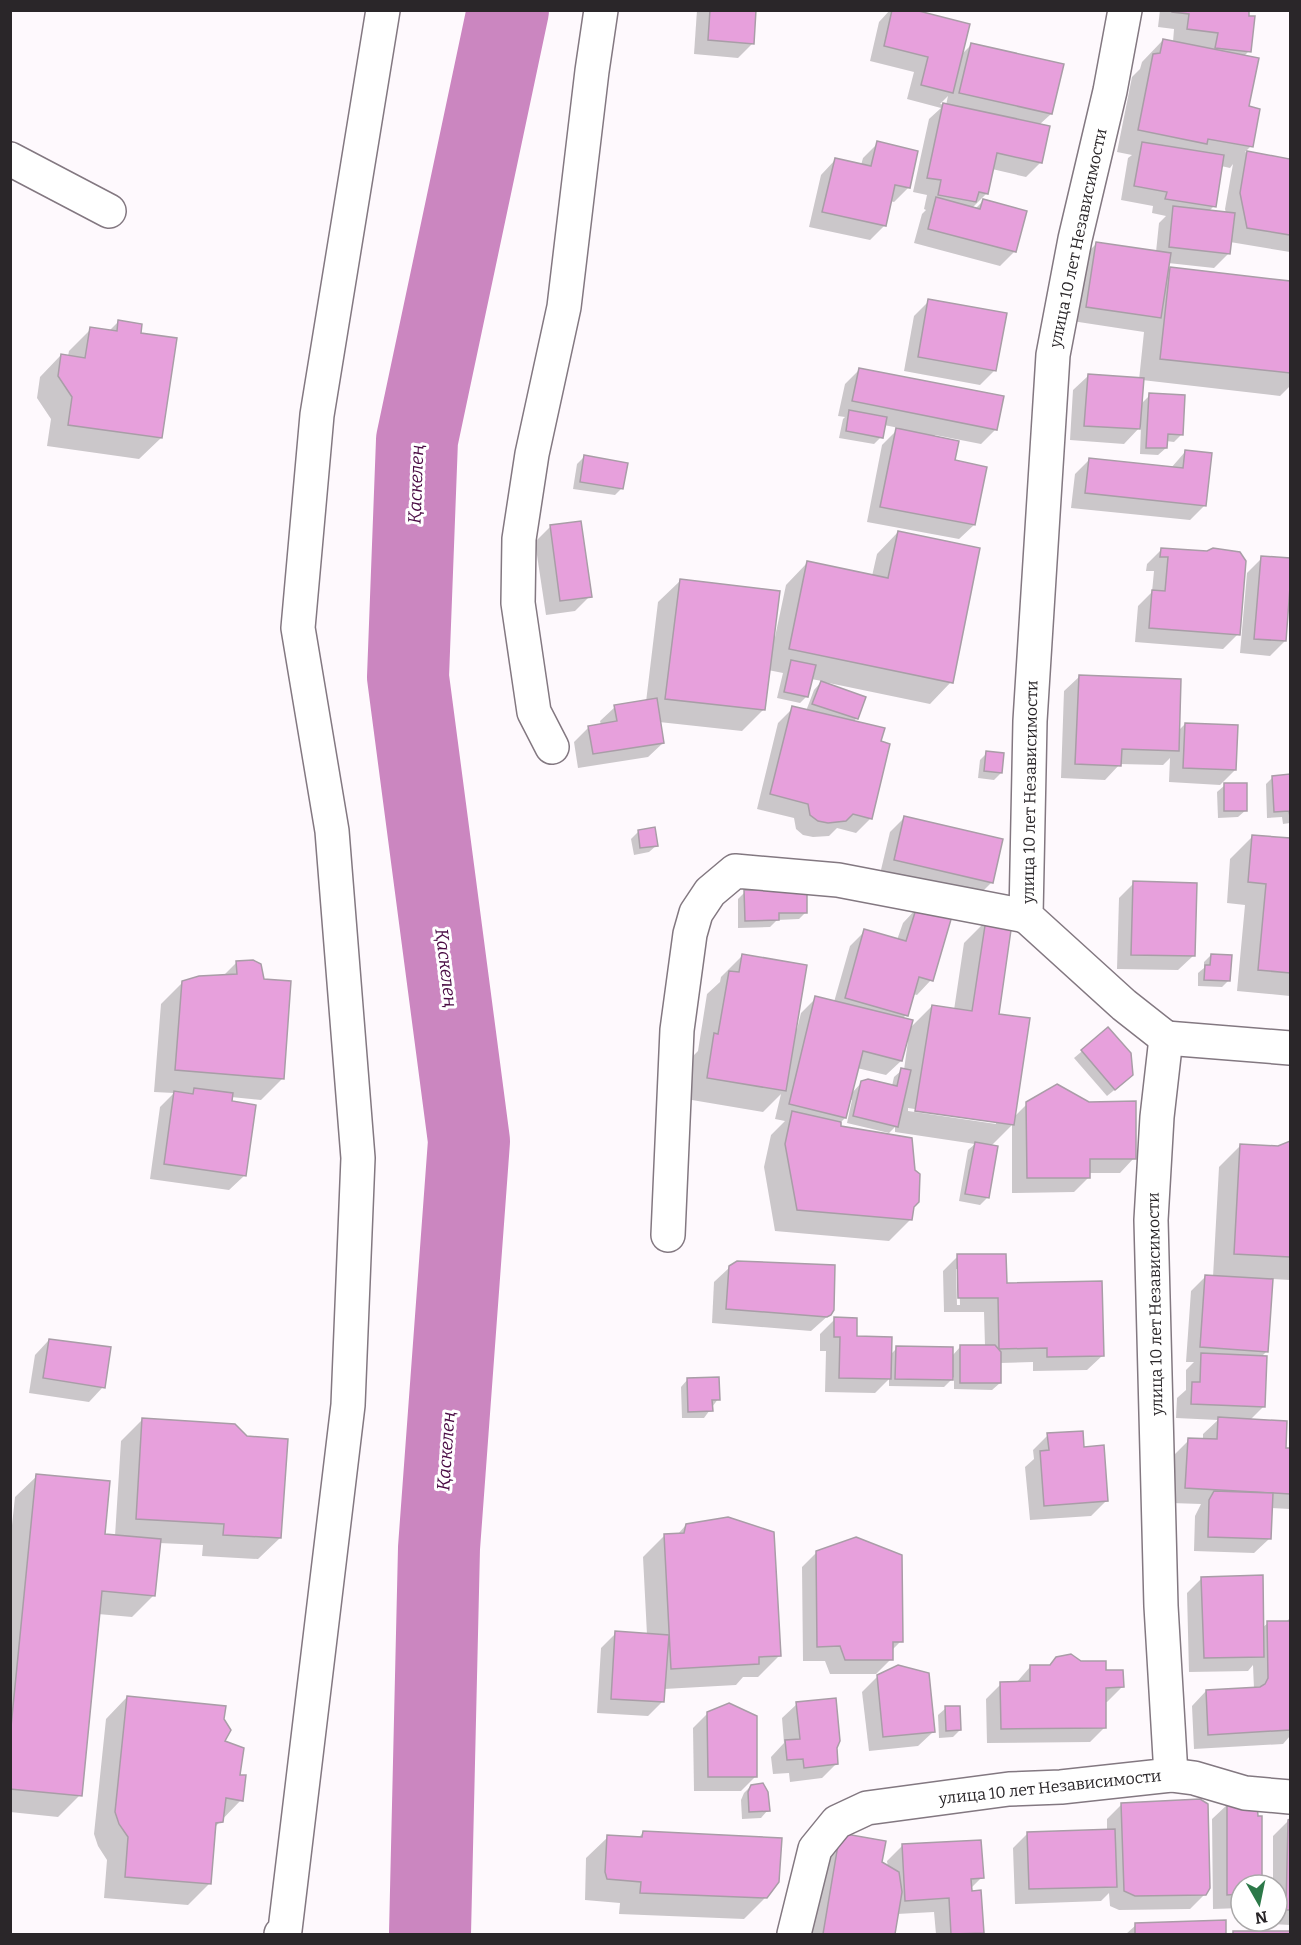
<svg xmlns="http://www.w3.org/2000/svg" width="1301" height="1945" font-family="Bitter,serif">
<rect width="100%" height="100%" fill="#fef9fd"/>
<g fill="#0003" fill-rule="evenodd">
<polygon points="697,10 755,10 753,43 738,58 694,54"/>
<path d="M890,10h19l52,45 10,-10 80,69 -12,11 2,37 -15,15 -34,-8 -5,24 -15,15 3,1 8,-8 32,50 -15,15 -86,-23 8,-29 4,-4 -2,-1 3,-14 -14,-3 16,-73 12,-11 -34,-9 7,-27 -44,-11 9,-39zM948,96l-2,9 -6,-1z"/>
<path d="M1160,10h88l1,41 -5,5 7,90 -6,6 45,8v92l-60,-10 -1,11 -15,15 -46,-5 -1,9 3,-3 120,13v104l-10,10 -138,-16 -1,24 9,-9 32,39 -8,8 -8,-1v7l-8,7 -18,-1 1,-28 -17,18 -54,-4 3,-50 15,-14 51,4 5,-48 -72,-11 10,-63 15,-15 59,9 3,-29 7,-7 -14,-3 1,-7 -32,-6 7,-42 4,-3 -15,-3 15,-75 8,-8 2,-7 21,-22 10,2 1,-13 -16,-2zM1233,164l-8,45 1,4 -17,-2 5,-5 7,-40 9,2z"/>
<polygon points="878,143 909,187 894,202 890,201 885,225 870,240 809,227 821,175 835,160 861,165 863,158"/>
<polygon points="929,301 995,370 980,385 904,371 914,316"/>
<polygon points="119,321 139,334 161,438 139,459 47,446 51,419 37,398 40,377 61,355 68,356 69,351 91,329 109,331"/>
<polygon points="860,369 996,429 981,444 935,435 934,438 954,461 974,525 959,539 867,522 882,445 899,428 884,425 881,437 874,444 839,438 843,419 845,417 838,416 845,384"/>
<polygon points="1185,452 1205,505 1190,520 1071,508 1075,474 1090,459 1171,468"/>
<polygon points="584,457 622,488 615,495 573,489 577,464"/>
<polygon points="550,527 590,596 575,611 546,615 535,542"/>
<polygon points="898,532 951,682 930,704 824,682 824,684 857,718 853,722 879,742 871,818 856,833 837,828 829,836 813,837 803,835 796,829 794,818 757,809 778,723 793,708 806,711 814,690 822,681 811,679 807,696 800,703 777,698 783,673 768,670 764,709 742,731 659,722 663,743 648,757 578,768 574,742 589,727 601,725 600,721 615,707 646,702 658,602 680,581 775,637 786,585 807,563 872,576 877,554"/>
<polygon points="1162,549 1238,634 1223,649 1135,642 1138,606 1152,592 1154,571 1146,571 1147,564"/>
<polygon points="1262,558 1290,559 1285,641 1270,656 1240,653 1247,573"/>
<polygon points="1079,677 1178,731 1185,724 1235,770 1220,785 1169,782 1170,758 1163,765 1120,764 1105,780 1061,778 1064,691"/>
<polygon points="987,753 1001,773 994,780 978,778 980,760"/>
<polygon points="1290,776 1290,823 1283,824 1282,817 1267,818 1266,784 1273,777"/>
<polygon points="1225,785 1246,810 1238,817 1218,818 1217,792"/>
<polygon points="904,818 992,882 977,897 880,874 890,832"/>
<polygon points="638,832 657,845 649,852 634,855 631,839"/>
<polygon points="1252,837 1290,840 1290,996 1237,991 1245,905 1227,903 1230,859"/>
<polygon points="1134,883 1193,956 1178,970 1117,969 1119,898"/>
<polygon points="745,892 806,912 799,919 777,920 770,927 738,928 738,899"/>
<path d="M917,908l14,72 -14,15 -4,-1 -7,21 -4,4 7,10 23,-23 22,4 10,-67 22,-22 11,94 16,103 14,-14 107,54 -14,15h-31v4l-15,15 -62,1v-68l-21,21 -4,52 -7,7 -21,-4 9,-51 7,-6 -80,-12v-5l-6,6 -42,-10 5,-23 -3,-1 -4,19 -5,5v5l72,78 -1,13 -22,22 -114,-10 -11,-64 7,-32 14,-14 -10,-2 6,-25 -18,18 -77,-13 7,-43 5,-5 9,-57 13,-12 1,-5 21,-21 53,72 2,1 4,-16 15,-15 18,4 16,-56 15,-15 32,9 6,-17zM906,1041h2l-4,29h-2l-8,7 -2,9 -30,-4 -11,12 6,-26 29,7 15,-14zM908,1108l88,13v3l-88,-13z"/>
<polygon points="1211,955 1229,980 1222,987 1198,986 1198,973 1204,968 1204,962"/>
<polygon points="237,962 283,1078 261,1100 231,1097 244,1176 229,1190 150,1179 160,1107 174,1093 154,1092 161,1004 183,982 223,976"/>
<polygon points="1108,1029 1124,1082 1107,1096 1074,1058"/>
<polygon points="1290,1143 1290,1280 1272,1279 1267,1351 1261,1357 1264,1406 1249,1421 1284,1449 1290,1449 1290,1509 1271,1508 1269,1539 1254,1553 1194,1551 1195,1516 1201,1504 1171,1503 1174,1455 1189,1440 1203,1440 1203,1434 1218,1420 1176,1418 1177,1398 1186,1390 1186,1370 1194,1362 1186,1362 1191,1291 1205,1277 1213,1277 1219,1167 1241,1145 1278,1148"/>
<path d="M958,1256l144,100 -15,14 -54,1v-9l-33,1v20l-8,7 -38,-1v-12l-10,10 -55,-1v-7l-14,14 -50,-1 1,-41h-6v-17l15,-15 20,19 35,17 7,-7 55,8 9,-10h24l-1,-34h-40l-1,-41zM956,1269h3l1,36h-3z"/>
<polygon points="730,1267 830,1314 811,1331 712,1323 714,1282"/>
<polygon points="49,1340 103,1387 89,1402 29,1393 35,1355"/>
<polygon points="688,1379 718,1399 704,1418 682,1418 681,1387"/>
<polygon points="143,1419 280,1538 258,1559 202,1556 203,1545 159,1543 154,1595 132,1617 98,1614 80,1795 58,1817 10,1812 10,1544 15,1497 37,1476 103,1535 115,1536 121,1441"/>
<polygon points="1048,1435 1106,1501 1091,1516 1030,1520 1025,1467 1034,1459 1033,1450"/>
<polygon points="686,1525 780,1655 758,1677 743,1677 736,1685 664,1689 663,1701 648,1716 597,1713 601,1648 616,1633 647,1635 643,1557 665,1535 677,1535"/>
<polygon points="817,1552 901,1641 891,1651 891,1659 876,1674 830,1674 825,1661 803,1661 802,1567"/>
<polygon points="1202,1578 1262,1628 1268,1623 1285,1623 1290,1618 1290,1736 1283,1744 1194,1749 1192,1706 1206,1691 1254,1689 1253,1665 1248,1671 1189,1672 1187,1593"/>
<polygon points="1080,1662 1104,1672 1122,1687 1107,1702 1105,1702 1105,1727 1090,1742 987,1743 986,1699 1001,1684 1016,1683 1030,1667"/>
<polygon points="877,1677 933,1732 918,1746 869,1751 862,1692"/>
<polygon points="127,1697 238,1776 241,1800 214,1828 210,1883 188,1905 104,1898 107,1860 98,1846 94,1834 106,1719"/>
<polygon points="797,1704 835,1747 837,1763 822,1778 790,1782 789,1773 773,1774 771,1757 784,1743 782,1718"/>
<polygon points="946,1708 960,1730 953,1737 939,1738 938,1715"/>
<polygon points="708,1713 756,1776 741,1791 694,1791 693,1728"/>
<polygon points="751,1786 768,1810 761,1818 742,1819 741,1800 744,1793"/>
<polygon points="1122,1804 1205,1894 1190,1909 1119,1910 1110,1906 1109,1893 1101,1901 1015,1904 1013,1848 1028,1833 1107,1831 1107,1819"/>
<polygon points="1227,1805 1260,1885 1241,1885 1241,1908 1213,1909 1212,1819"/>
<polygon points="1288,1821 1290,1821 1290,1925 1272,1924 1272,1921 1277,1921 1277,1885 1273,1885 1273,1836"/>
<polygon points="643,1833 766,1897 744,1919 619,1914 620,1903 585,1900 586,1858 608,1837 637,1839"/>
<polygon points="840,1835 888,1867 887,1861 902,1846 982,1877 970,1889 982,1933 980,1934 936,1934 934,1912 897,1914 894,1934 811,1934 825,1850"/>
<polygon points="1224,1921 1225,1934 1126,1934 1136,1925"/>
<polygon points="1234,1932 1290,1933 1290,1934 1232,1934"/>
</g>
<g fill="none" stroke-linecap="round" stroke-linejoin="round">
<polyline stroke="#cb86c0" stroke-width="82" points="430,1934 439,1548 469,1141 408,677 417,440 508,10"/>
</g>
<g fill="#e7a0dc" stroke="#a99da7" stroke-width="1.5">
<polygon points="710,10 756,10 754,44 708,40"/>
<polygon points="892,10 915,10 970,24 953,93 921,85 928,57 884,46"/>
<polygon points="1172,10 1249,10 1249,16 1255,16 1251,52 1215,48 1218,33 1187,29 1189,14 1172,12"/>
<polygon points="1163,39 1259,58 1249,106 1260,109 1253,147 1208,139 1207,144 1138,130 1153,54 1160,53"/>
<polygon points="971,43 1064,64 1052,114 959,93"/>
<polygon points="943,103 1050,126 1042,163 997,153 988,194 979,192 976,202 938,195 941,180 927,178"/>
<polygon points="877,141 918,151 910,188 895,185 886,226 822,212 835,158 871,166"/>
<polygon points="1142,142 1224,155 1216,207 1165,199 1167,192 1134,186"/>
<polygon points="1247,151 1290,159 1290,235 1247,228 1240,193"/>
<polygon points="936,197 980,209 983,199 1027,211 1016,252 928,229"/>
<polygon points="1173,206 1235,213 1230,254 1169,247"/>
<polygon points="1096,242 1171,253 1161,318 1086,307"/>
<polygon points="1170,267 1290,281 1290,373 1160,359"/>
<polygon points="928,299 1007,313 996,371 918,357"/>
<polygon points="118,320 142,324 141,333 177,338 162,438 68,425 72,397 58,376 61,354 85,358 90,327 117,331"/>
<polygon points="859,368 1004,396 997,430 852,401"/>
<polygon points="1088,374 1144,378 1140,429 1084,426"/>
<polygon points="1149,393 1185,395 1183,435 1168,434 1167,448 1146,448"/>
<polygon points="849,410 887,417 883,438 846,431"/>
<polygon points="896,428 959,441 955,460 987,467 975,525 880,507"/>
<polygon points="1185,450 1212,453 1206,506 1085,493 1089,458 1183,468"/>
<polygon points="584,455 628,463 623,489 580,482"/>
<polygon points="581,521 592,597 560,601 550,525"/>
<polygon points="898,531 980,548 953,683 789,649 807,561 888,578"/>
<polygon points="1161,548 1207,551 1213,548 1240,552 1246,561 1240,635 1149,628 1152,590 1165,591 1168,557 1160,557"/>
<polygon points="1261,556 1290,558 1290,587 1286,641 1254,639"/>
<polygon points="680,579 780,591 765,710 665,699"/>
<polygon points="791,660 816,665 808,697 784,692"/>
<polygon points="1079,675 1181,679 1179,751 1122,749 1121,766 1075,764"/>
<polygon points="821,681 866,697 858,719 812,704"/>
<polygon points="657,698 664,743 593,754 588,726 617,721 614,705"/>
<polygon points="792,706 885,728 881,741 890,744 872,819 853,814 846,821 828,823 818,821 810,815 808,804 770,794"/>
<polygon points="1185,723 1238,725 1236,770 1183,768"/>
<polygon points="986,751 1004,753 1002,773 984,771"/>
<polygon points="1290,774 1290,817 1289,811 1274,812 1272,776"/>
<rect x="1224" y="783" width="23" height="28"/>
<polygon points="904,816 1003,839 993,883 894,860"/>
<polygon points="655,827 658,846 640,848 638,830"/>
<polygon points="1252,835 1290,838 1290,973 1258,970 1266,884 1248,882"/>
<polygon points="1133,881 1197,883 1195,956 1131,955"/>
<polygon points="744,890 807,890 807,913 779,913 779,920 745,921"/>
<polygon points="917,906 952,916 933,981 919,977 908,1016 845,998 864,929 906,941"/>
<polygon points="986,919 1012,923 999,1014 1030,1018 1014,1125 915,1111 932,1005 972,1011"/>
<polygon points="742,954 807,965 786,1091 707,1078 714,1033 718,1034 729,971 739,972"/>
<polygon points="1211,954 1232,955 1230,981 1204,980 1205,965 1210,965"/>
<polygon points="253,960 261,964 264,979 291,981 284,1079 175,1070 182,981 199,976 237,974 236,961"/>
<polygon points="815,996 913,1020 902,1061 863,1051 846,1118 789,1104"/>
<polygon points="1108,1027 1131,1053 1133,1075 1115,1090 1081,1050"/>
<polygon points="901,1068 911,1070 898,1127 853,1116 861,1081 868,1079 897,1086"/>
<polygon points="1057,1084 1089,1102 1136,1101 1136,1159 1090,1159 1090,1178 1027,1178 1026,1102"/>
<polygon points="194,1088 233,1093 232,1101 256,1105 246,1176 164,1164 174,1091 193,1094"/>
<polygon points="792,1111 841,1122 841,1126 912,1138 915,1170 920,1174 919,1202 914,1207 912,1220 797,1210 785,1144"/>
<polygon points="1290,1141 1290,1257 1234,1254 1240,1144 1278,1146"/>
<polygon points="975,1142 998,1146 989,1198 965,1194"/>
<polygon points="957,1254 1006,1254 1007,1283 1102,1281 1104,1356 1047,1357 1047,1348 999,1349 998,1298 958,1298"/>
<polygon points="737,1261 835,1265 834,1310 831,1315 827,1317 726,1309 729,1266"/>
<polygon points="1205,1275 1273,1279 1268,1352 1200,1347"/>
<polygon points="834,1317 857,1318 857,1336 892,1337 891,1379 839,1378 840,1337 834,1337"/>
<polygon points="49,1339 111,1347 105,1388 43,1378"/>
<polygon points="960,1345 995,1345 1001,1352 1001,1383 960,1383"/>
<polygon points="896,1346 953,1347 953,1380 895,1379"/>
<polygon points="1201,1353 1267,1356 1265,1407 1191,1404 1192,1382 1200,1382"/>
<polygon points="719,1377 720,1400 712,1400 713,1411 688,1412 687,1378"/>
<polygon points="1218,1417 1287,1421 1286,1448 1290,1448 1290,1494 1185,1488 1188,1438 1217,1439"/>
<polygon points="142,1418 235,1424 247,1436 288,1439 281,1538 223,1535 224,1524 136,1519"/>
<polygon points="1083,1431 1084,1447 1104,1445 1108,1501 1044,1506 1040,1451 1049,1450 1047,1433"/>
<polygon points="36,1474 110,1481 105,1534 161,1539 155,1596 102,1591 82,1796 10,1789 10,1737"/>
<polygon points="1214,1491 1273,1493 1271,1539 1208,1537 1209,1500"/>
<polygon points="728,1517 774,1532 781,1656 759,1657 759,1664 671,1669 664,1534 684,1533 686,1524"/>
<polygon points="856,1537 902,1555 903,1642 893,1642 893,1660 845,1660 840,1646 817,1647 816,1551"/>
<polygon points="1263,1575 1264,1657 1204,1658 1201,1577"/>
<polygon points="1267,1621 1290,1621 1290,1730 1208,1735 1206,1690 1260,1687 1265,1684 1268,1678"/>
<polygon points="615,1631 669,1635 664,1702 611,1699"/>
<polygon points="1071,1654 1081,1661 1106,1661 1106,1670 1123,1670 1124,1687 1106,1688 1106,1728 1001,1729 1000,1682 1030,1681 1030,1665 1050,1665 1056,1657"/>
<polygon points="898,1665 929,1673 935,1732 883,1737 877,1675"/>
<polygon points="127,1696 226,1706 224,1719 231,1730 225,1741 244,1748 240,1775 246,1775 243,1801 226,1798 223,1822 216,1823 211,1884 125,1877 128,1837 119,1824 115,1812"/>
<polygon points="836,1698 840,1741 837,1748 838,1764 804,1768 803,1759 787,1760 785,1740 800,1739 796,1702"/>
<polygon points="729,1703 757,1716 757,1777 708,1777 707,1712"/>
<polygon points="945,1706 960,1706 961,1730 946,1731"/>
<polygon points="763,1783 768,1792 770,1811 749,1812 748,1792 751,1785"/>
<polygon points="1200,1799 1208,1804 1210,1888 1206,1895 1135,1896 1124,1891 1121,1803"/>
<polygon points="1227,1803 1257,1803 1258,1816 1262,1816 1262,1885 1241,1885 1241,1894 1227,1895"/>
<polygon points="1290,1819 1290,1910 1286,1910 1288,1820"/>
<polygon points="1115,1829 1117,1887 1029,1889 1027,1832"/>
<polygon points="643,1831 782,1838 779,1882 767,1898 640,1893 641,1882 607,1879 605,1872 607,1835 642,1837"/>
<polygon points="840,1833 886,1841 882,1862 899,1872 902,1892 895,1934 823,1934"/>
<polygon points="981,1840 984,1878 971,1879 972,1891 981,1890 984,1933 951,1934 949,1898 905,1901 902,1844"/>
<polygon points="1226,1920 1226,1934 1135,1934 1135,1923"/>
<rect x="1233" y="1931" width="57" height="3"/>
</g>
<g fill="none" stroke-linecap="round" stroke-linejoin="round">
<defs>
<g id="minor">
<polyline points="1125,10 1110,91 1075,239 1053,355 1030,721 1026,916 1124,1005 1166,1038"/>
<polyline points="10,159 109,211"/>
<polyline points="552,747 534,712 518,603 519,539 532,454 564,307 592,71 601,10"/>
<polyline points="1166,1038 1290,1048"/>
<polyline points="668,1235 677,1030 690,934 696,913 710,892 735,871 838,880 1026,916"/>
<polyline points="1171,1775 1194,1778 1245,1793 1290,1797"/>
<polyline points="281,1934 285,1930 348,1405 358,1158 332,831 298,628 317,415 383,10"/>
<polyline points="794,1934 815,1849 837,1822 867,1808 1009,1789 1061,1787 1171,1775 1161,1606 1151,1220 1157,1117 1166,1038"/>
</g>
</defs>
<use href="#minor" stroke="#837881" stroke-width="36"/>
<use href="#minor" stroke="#fff" stroke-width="33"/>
</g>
<g text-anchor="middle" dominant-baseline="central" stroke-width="6" stroke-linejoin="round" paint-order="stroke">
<g font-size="16" fill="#2a2629" stroke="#fff">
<text transform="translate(1078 238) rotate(-78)">улица 10 лет Независимости</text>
<text transform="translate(1030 792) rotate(-89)">улица 10 лет Независимости</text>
<text transform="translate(1155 1304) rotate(-91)">улица 10 лет Независимости</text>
<text transform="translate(1050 1787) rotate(-6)">улица 10 лет Независимости</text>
</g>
<g font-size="18" font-style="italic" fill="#490a43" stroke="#fff">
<text transform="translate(416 484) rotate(-88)">Қаскелең</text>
<text transform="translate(446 968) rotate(83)">Қаскелең</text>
<text transform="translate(446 1451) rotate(-86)">Қаскелең</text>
</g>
</g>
<rect width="1301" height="1945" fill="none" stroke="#2a2629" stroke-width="24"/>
<g transform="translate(1259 1903) rotate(171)"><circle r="28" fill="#ffffff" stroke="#aaa8a9" stroke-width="1.5"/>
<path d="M0-4.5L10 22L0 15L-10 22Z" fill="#2c7949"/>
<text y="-9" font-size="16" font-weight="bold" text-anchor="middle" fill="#2a2629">N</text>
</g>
</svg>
